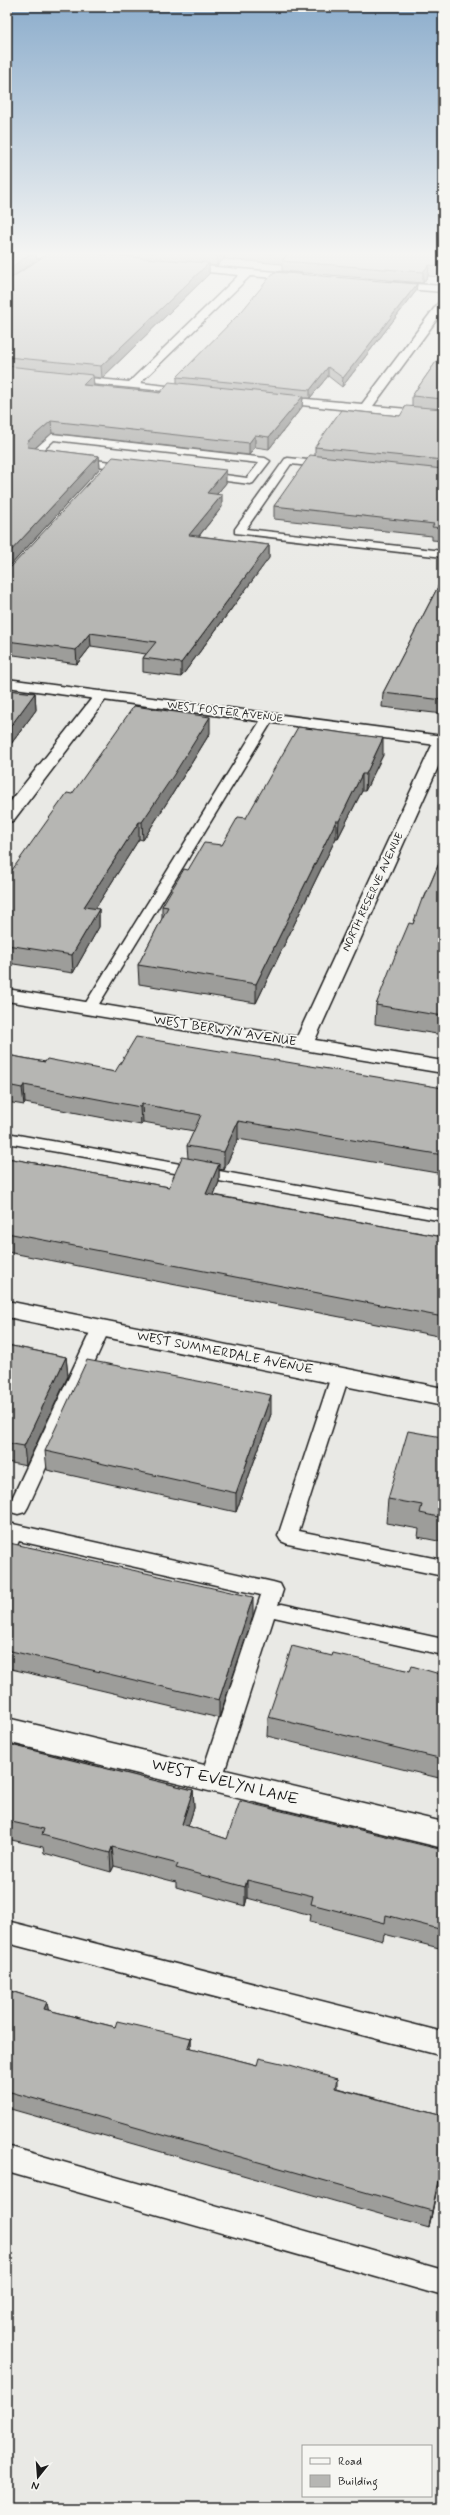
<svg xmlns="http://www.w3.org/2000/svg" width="450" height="2515" font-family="Mynerve,sans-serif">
<rect width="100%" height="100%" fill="#e9e9e5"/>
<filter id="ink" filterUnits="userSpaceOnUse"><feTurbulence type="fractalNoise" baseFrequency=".025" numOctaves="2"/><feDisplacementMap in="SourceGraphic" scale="8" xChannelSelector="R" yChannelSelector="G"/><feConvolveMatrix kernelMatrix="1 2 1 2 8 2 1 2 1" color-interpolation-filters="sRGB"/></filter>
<g filter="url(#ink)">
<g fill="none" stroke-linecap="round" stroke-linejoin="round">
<defs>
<g id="service">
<polygon points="52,434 265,458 270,461 253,483 250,484 203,478 198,475 203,472 247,478 259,463 54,440 35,458 29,458 29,454"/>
<polygon points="76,458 130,464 135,467 130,470 73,463 73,459"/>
<polygon points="288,458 327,462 332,465 327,468 291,464 246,529 443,551 443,557 235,533 235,529 285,459"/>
<polygon points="268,714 274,718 96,1009 89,1013 84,1012 82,1009 262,718"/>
<polygon points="7,1133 443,1211 443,1221 7,1143"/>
<polygon points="101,1322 107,1324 110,1328 28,1507 25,1512 18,1514 11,1512 8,1507 92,1328 95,1324"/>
<polygon points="340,1370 346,1371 349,1376 299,1531 443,1560 443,1576 288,1544 281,1541 278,1536 331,1376 334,1371"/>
<polygon points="13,1524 273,1582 280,1584 283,1590 278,1605 282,1604 443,1639 443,1655 274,1617 222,1779 219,1786 211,1788 203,1786 200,1779 261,1595 19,1541 14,1551 7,1554 7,1526"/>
<polygon points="7,1921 443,2032 443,2056 7,1943"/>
<polygon points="7,2146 443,2270 443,2296 7,2172"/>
</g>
<g id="minor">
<polygon points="7,252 74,255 79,258 74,261 7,255"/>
<polygon points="180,264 301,274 306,277 301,280 250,276 140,383 193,389 199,392 197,394 7,376 7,370 129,382 239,275 177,269 175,267"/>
<polygon points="387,282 443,286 443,292 383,287 383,283"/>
<polygon points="443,301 443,311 373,406 443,412 443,420 273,402 267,399 273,396 362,404 439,302"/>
<polygon points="101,691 109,696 106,699 13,821 7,822 7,806 96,693"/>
<polygon points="442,736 443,756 315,1040 443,1061 443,1073 7,1001 7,989 297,1037 434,741"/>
<polygon points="7,1301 443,1388 443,1406 7,1317"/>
<polygon points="7,1718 443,1822 443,1848 7,1742"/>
</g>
<polygon id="tertiary" points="7,679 443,736 443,746 7,687"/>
</defs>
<use href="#service" stroke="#1c1c1c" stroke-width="3"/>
<use href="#minor" stroke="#1c1c1c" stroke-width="3"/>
<use href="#tertiary" stroke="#1c1c1c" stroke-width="3"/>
<use href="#service" fill="#f6f6f2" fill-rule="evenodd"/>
<use href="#minor" fill="#f6f6f2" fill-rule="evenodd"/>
<use href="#tertiary" fill="#f6f6f2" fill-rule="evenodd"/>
</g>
<g fill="#9d9d9a" stroke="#1c1c1c">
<polygon points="47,252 443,252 443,277 428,276 423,283 282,271 282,264 224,259 217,266 209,265 209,274 102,378 93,377 94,386 160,393 177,383 177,377 417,284 416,291 342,387 328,376 310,398 303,398 302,407 269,449 255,447 249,455 52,433 34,448 99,456 100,468 8,568 226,483 217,494 222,507 199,536 269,545 269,558 181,677 143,672 143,658 146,654 91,646 77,664 7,654 7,281 50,252"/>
<polygon points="443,352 443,541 432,540 432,536 274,519 274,506 315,456 315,447 400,416 412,406 412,396"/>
<polygon points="443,577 443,714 382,707 383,693"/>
<polygon points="7,690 35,693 36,710 11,744 9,743 7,746"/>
<polygon points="210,733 173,793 143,840 139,839 95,909 99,909 99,927 73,973 7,963 7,877 72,794"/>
<polygon points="383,755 365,791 362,791 338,838 336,838 256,1003 139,984 138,965 162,919 162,906 188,870 222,845 246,818"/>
<polygon points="443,854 443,1035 375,1024 376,1005 413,924"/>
<polygon points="7,1055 45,1062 115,1072 443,1088 443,1174 238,1139 224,1170 219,1169 219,1182 214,1195 443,1237 443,1337 7,1252 7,1158 169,1187 188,1158 187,1146 194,1131 143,1122 141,1125 25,1103 24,1105 7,1102"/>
<polygon points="7,1345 66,1357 68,1376 26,1466 7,1462"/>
<polygon points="271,1414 236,1512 47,1470 45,1451"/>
<polygon points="443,1432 443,1542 418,1537 419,1529 386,1523 388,1499 442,1437"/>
<polygon points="7,1544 253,1616 219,1718 7,1668"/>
<polygon points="332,1656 410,1671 443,1675 443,1779 267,1736 268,1717"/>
<polygon points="7,1744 193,1790 194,1808 188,1826 227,1839 443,1850 443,1949 384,1934 383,1941 310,1922 311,1915 247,1898 245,1906 176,1887 176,1882 114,1866 111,1872 44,1853 43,1847 7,1839"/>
<polygon points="7,1990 47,2002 48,2010 115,2027 191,2038 191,2048 257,2065 337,2079 337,2088 443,2116 443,2158 429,2228 7,2108"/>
</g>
<g fill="#7f7f7d" stroke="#1c1c1c">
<polygon points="33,252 36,252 37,259 7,281 7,270"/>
<polygon points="221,252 224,252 224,259 217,266 217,255"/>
<polygon points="209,263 209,274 102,378 101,366"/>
<polygon points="429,265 428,276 423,283 423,272"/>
<polygon points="417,284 416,291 342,387 343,378"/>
<polygon points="328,367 328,376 310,398 310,390"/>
<polygon points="93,375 94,386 83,385"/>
<polygon points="303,396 302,407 269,449 269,437"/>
<polygon points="51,421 52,433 28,454 27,442"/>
<polygon points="255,435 255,447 249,455 249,443"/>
<polygon points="99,456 100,468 7,569 7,555"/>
<polygon points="226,470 226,483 207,506 207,493"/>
<polygon points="222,495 222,507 189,548 189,535"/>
<polygon points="269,545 269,558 181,677 181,663"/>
<polygon points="90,633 91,646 77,664 76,650"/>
<polygon points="35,693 36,710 11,744 10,727"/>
<polygon points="210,717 210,733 173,793 143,840 142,822"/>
<polygon points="7,727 9,743 7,746"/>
<polygon points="383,738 383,755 365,791 366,774"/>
<polygon points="362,774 362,791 338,838 339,821"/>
<polygon points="336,821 336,838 256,1003 256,984"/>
<polygon points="139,822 139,839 85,925 84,907"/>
<polygon points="99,909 99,927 73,973 72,955"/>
<polygon points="24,1085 25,1103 24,1105 22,1088"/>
<polygon points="142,1104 143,1122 141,1125 140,1107"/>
<polygon points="238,1121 238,1139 224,1170 224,1152"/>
<polygon points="219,1164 219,1182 206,1212 206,1194"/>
<polygon points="66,1357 68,1376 26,1466 24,1446"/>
<polygon points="271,1395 271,1414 236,1512 236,1493"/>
<polygon points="253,1597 253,1616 219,1718 219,1700"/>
<polygon points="193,1790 194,1808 183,1843 182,1824"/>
<polygon points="112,1847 114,1866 111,1872 110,1853"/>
<polygon points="247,1880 247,1898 245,1906 245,1887"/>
<polygon points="47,2002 50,2020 44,2009"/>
<polygon points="191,2038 191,2056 188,2047"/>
<polygon points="443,2155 443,2158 429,2228 432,2211"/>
</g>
<g fill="#b6b6b3" stroke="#1c1c1c">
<polygon points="7,252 33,252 7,270"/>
<polygon points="50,252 67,252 209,263 101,366 7,357 7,281"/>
<polygon points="171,252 221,252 217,255"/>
<polygon points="257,252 443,252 443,267 429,265 423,272 282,261 287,254"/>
<polygon points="274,272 417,284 343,378 328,367 310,390 177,377 242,311"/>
<polygon points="443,352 443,399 412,396"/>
<polygon points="7,366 93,375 83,385 154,392 160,393 169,382 303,396 269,437 255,435 249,443 51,421 27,442 28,447 99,456 7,555"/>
<polygon points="406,406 443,409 443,460 315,447 341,410 400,416"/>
<polygon points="310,455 443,469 443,528 432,527 434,524 274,506"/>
<polygon points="113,457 226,470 207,493 222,495 189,535 269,545 181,663 143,658 156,642 90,633 76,650 7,641 7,568 11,567"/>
<polygon points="443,577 443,700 383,693"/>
<polygon points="7,690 35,693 10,727 7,727"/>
<polygon points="134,706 210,717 173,776 142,822 139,822 84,907 99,909 72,955 7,945 7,877 67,793 72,794"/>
<polygon points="298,727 383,738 366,774 362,774 339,821 336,821 256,984 138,965 168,907 162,906 184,869 188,870 204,843 222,845 238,817 246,818"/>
<polygon points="443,854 443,1016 376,1005 395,956 409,923 413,924 422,899 424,899"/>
<polygon points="136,1037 443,1088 443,1155 238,1121 224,1152 187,1146 201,1115 142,1104 140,1107 24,1085 22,1088 7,1085 7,1055 45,1062 47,1059 115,1072"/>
<polygon points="182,1157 219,1164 206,1194 443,1237 443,1317 7,1233 7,1158 169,1187"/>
<polygon points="7,1345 66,1357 24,1446 7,1443"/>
<polygon points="87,1360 271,1395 236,1493 45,1451"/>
<polygon points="408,1431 442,1437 443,1432 443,1518 420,1513 422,1505 388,1499"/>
<polygon points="9,1543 47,1551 253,1597 219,1700 7,1650 7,1544 8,1545"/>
<polygon points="292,1646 332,1656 333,1653 410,1671 412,1666 443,1675 443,1759 268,1717"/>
<polygon points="7,1744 193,1790 182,1824 227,1839 240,1801 443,1850 443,1930 386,1915 385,1923 311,1904 313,1896 247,1880 245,1887 176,1868 178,1864 112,1847 110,1853 42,1835 44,1829 7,1821"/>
<polygon points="7,1990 47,2002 44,2009 115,2027 117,2021 191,2038 188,2047 257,2065 259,2058 290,2065 337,2079 335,2088 443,2116 443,2155 432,2211 7,2091"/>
</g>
</g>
<linearGradient id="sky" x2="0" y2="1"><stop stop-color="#8cadcc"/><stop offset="0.42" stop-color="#f5f5f3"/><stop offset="1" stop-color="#f5f5f3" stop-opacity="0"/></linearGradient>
<rect width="450" height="604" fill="url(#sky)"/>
<g text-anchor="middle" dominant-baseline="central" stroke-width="3.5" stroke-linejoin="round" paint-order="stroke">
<g font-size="11" fill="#1c1c1c" stroke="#f6f6f2">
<text transform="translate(225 712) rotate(7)">WEST FOSTER AVENUE</text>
<text transform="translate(373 892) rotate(-65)">NORTH RESERVE AVENUE</text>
</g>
<g font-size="13" fill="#1c1c1c" stroke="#f6f6f2">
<text transform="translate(225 1031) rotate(9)">WEST BERWYN AVENUE</text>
<text transform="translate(225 1353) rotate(11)">WEST SUMMERDALE AVENUE</text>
</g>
<g font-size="16" fill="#1c1c1c" stroke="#f6f6f2">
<text transform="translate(225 1782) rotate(14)">WEST EVELYN LANE</text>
</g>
</g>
<rect width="450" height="2515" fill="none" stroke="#f6f6f2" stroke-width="24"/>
<rect x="12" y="12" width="426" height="2491" fill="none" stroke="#1c1c1c" stroke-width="1.5" filter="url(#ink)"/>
<rect x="302" y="2445" width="130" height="52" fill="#f6f6f2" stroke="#9f9f9c"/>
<rect x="310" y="2458" width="20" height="6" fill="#f6f6f2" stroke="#9f9f9c"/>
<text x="338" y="2465" font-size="12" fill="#1c1c1c">Road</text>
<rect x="310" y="2475" width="20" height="12" fill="#b6b6b3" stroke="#9f9f9c"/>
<text x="338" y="2485" font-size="12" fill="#1c1c1c">Building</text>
<g transform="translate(38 2477) rotate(197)" stroke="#f6f6f2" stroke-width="3" paint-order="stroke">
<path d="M0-3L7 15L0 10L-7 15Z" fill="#1c1c1c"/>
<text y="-6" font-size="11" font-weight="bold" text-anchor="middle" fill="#1c1c1c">N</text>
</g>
</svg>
